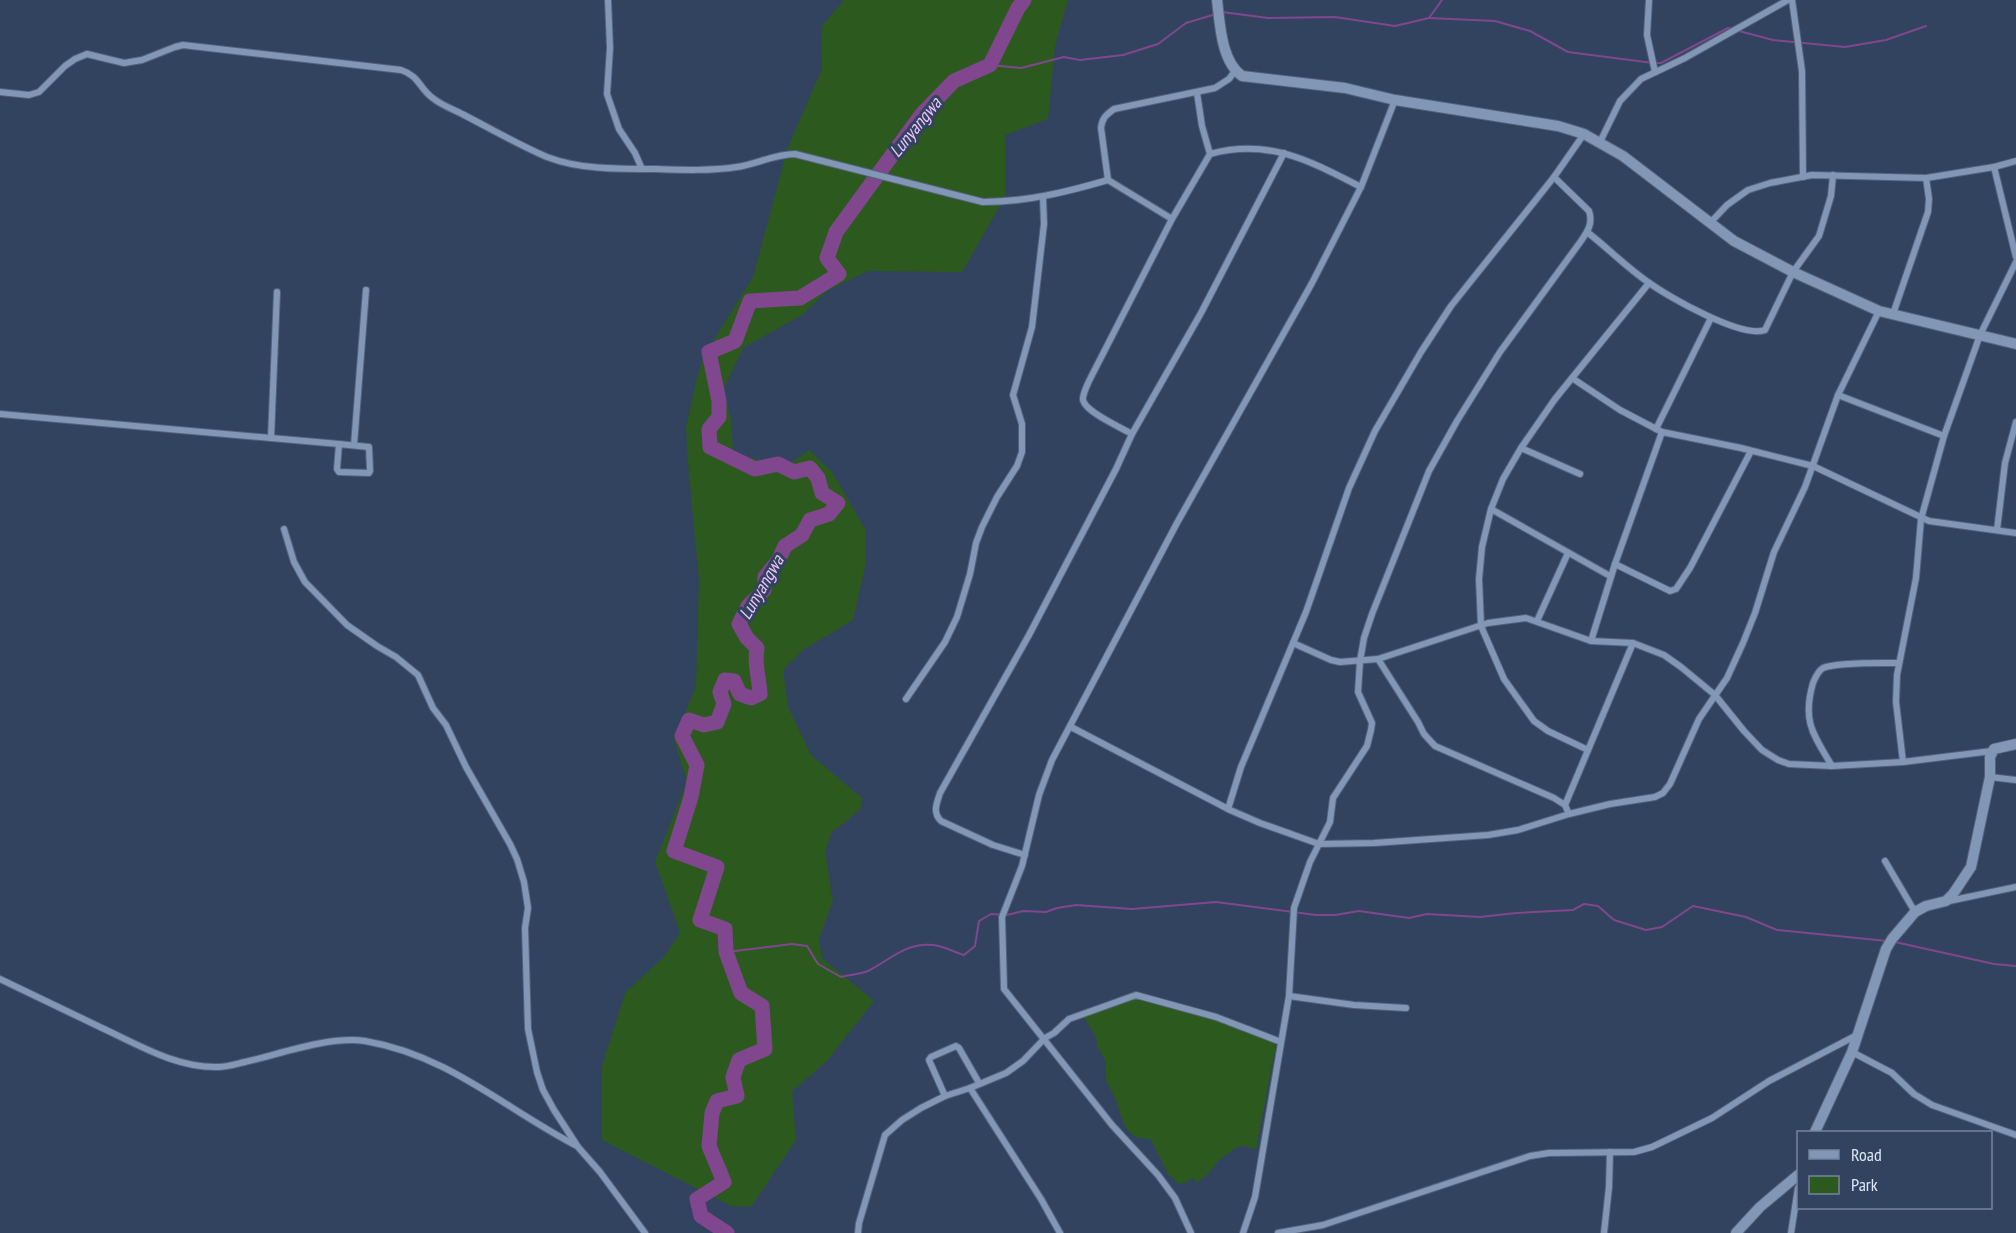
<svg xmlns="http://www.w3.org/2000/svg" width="2016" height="1233" font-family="'PT Sans Narrow',sans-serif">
<rect width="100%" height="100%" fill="#31435e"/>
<g fill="#2c5a1e">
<polygon points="844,0 1068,0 1055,45 1048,119 1005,135 1005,197 962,272 868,271 827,291 802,315 743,348 724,388 731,419 733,453 760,460 791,463 809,450 832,472 865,529 865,567 853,620 803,650 783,670 788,707 811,755 862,798 861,808 849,819 832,832 825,851 833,900 819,939 822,958 874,1001 826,1062 792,1091 796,1140 751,1207 731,1206 602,1140 602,1066 625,993 665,956 680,932 655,862 687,782 674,740 696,686 699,580 688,464 686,427 698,374 704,356 753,277 788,147 822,69 821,27"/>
<path d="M1135,997l50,12 82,30 9,6 -20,104 -13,-3 -8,2 -17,13 -10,13 -12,9 -3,-6 -8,6 -6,1 -11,-10 -17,-34c-6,-3 -13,-1 -18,-5 -10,-8 -11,-17 -15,-29 -5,-17 -17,-24 -12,-44l-9,-16 -1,-10 -14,-21z"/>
</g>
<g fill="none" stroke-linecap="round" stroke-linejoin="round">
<g stroke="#80478f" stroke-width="2">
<polyline points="1222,12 1268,18 1335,17 1395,26 1429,18 1442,0"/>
<polyline points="1429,18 1495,21 1530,31 1568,52 1653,63 1661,63 1728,28 1733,29"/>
<polyline points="1739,31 1773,40 1845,47 1886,40 1926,26"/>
<polyline points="990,65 1021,68 1064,57 1080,60 1123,55 1158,44 1186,23 1216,14"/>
<polyline points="1895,942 1994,964 2016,966"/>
<path d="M726,952l66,-8 15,2 11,18 23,13c8,-2 19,-3 27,-6 22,-11 38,-29 65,-26 11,1 20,7 31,10l11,-9 4,-25 12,-7 16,1 16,-4 23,1 11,-4 19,-3 56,4 84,-7 100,13h19l24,-4 50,7 18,-4 53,3 36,-4 57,-3 11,-6 14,2 16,14 32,10 16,-3 31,-21 53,11 31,13 110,11"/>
</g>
<path stroke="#80478f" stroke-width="15" d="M727,1233l-26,-17 -4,-17 27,-17 -15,-36 3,-33 5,-12 20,-5 -4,-19 6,-17 26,-11 -3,-43 -21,-13 -15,-41 -1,-23 -25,-9 17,-53 -43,-16 17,-54 6,-32 -15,-29 7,-16 15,5 13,-3 7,-18 -4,-12 5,-12 9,1 6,13 11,4 9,-4c-1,-17 -6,-30 -3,-46l-10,-10 -8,-14 9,-18 16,-16 1,-13 13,-16 7,-15 17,-11 8,-15 19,-6 9,-11 -16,-10 -4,-15 -8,-10 -16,4 -16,-8 -23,5 -45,-22 -1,-18 10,-12v-16l-10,-49 26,-11 15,-40 50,-3 39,-24 -12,-16 9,-26 86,-118 32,-33 36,-16 28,-57 6,-8"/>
<defs>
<g id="street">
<polyline points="608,0 610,48 607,94 619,129 635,153 642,169"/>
<polyline points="1649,0 1647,35 1655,72"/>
<polyline points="1792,0 1802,71 1803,177"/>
<path d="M0,92l29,3 10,-3 26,-26 10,-7 12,-5 37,9 18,-3 33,-13 8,-2 218,25c19,6 18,19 33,29 9,7 21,11 32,17 27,14 53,29 81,41 34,13 73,12 109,12 27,1 54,2 81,-2 20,-3 38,-13 58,-13l188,48c43,0 84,-10 125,-22"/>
<polyline points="1197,93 1202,126 1210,154"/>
<polyline points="1600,142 1620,101 1641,79 1685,58 1788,0"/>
<polyline points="1994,167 2016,257"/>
<path d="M1172,219l-64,-39 -7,-52c1,-10 5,-13 13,-19l101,-21 14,-9 6,-8"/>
<polyline points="1710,223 1727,205 1748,190 1770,183 1812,175 1926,178 1994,167 2016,161"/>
<path d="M1587,232c21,16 39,35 61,50 20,15 95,57 117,48l28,-58 26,-36 12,-40 2,-21"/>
<polyline points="1893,314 1928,212 1929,199 1926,178"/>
<polyline points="1572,378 1620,410 1662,432 1741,448 1813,466 1929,521 2016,533"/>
<polyline points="1838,395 1944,436"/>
<polyline points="0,414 339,444"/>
<polyline points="1656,429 1711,318"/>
<path d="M1132,434c-10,-6 -49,-23 -49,-35 0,-6 4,-13 6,-18l83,-162 38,-65c59,-16 100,7 151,33"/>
<polyline points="271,438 277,292"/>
<polygon points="339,444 369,447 370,471 369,473 339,472 337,469"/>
<polyline points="354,445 366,290"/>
<polyline points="1521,448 1580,474"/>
<polyline points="1491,509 1610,576"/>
<polyline points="284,529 294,562 305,582 347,625 377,646 396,657 418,675 433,708 446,725 466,767 510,844 517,859 524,882 528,908 525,928 528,1029 537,1072 543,1090 554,1110 578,1147 600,1172 645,1233"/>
<polyline points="1997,530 2005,463 2016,422"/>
<polyline points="1615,564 1670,591 1676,589 1690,568 1751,451"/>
<polyline points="1537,621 1568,553"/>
<polyline points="1591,641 1615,564 1662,432"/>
<polyline points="1293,643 1331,660 1340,662 1378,659 1488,623 1526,618 1591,641 1633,643 1664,655 1681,667 1715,695 1744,731 1762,750 1778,760 1789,764 1832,766 1903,762 1992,751"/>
<polyline points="1378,659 1418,722 1424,734 1435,746 1554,798 1565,805 1569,814"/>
<polyline points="906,699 945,642 957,617 970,574 976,543 982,527 997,497 1017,466 1022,452 1022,424 1013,395 1032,327 1044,224 1043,198"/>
<polyline points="1071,727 1230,810 1260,823 1319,844 1374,843 1488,835 1518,830 1569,814 1610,804 1655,797 1663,793 1670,784 1699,719 1727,678 1743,643 1755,613 1774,552 1805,487 1838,395 1879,311"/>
<polyline points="1588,750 1548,731 1534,721 1504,679 1481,626 1479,579 1482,547 1491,509 1503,479 1521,448 1555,399 1649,283"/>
<polyline points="1903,762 1896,702 1897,675 1916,578 1921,519 1944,436 1980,335 2016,262"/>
<path d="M1832,766c-19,-32 -30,-45 -19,-83 2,-5 5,-12 10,-15 14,-6 59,-5 75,-5"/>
<polyline points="1990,777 2016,780"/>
<polyline points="1565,805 1633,643"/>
<polyline points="1228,809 1241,767 1306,612 1349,488 1375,431 1421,352 1451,306 1554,177 1584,134"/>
<path d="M1025,855l-32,-10 -52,-24c-9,-9 -4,-18 -1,-28l89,-158 87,-166 16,-35 69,-121 83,-160"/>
<polyline points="1885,861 1915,912"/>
<polyline points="1949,901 2016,887"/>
<path d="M0,979c34,16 68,33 102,49 37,17 74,40 116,39 10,0 21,-4 31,-6 34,-8 81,-25 116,-20 83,14 139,67 210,104"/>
<polyline points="1289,996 1354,1005 1406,1008"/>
<polyline points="1852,1052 1892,1073 1914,1094 1932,1105 2016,1135"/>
<polyline points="945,1096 929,1060 931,1057 956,1046 959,1048 979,1083"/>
<polyline points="858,1233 859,1223 885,1135 902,1120 921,1108 945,1096 970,1088"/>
<polyline points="1060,1233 1041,1199 970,1088 1006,1073 1023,1061 1045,1038 1054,1033 1069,1019 1136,995 1216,1017 1281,1042"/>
<polyline points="1191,1233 1175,1198 1158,1175 1112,1125 1004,989 1002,917 1022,866 1039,795 1052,760 1177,523 1312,283 1361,187 1395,100"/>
<path d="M1243,1233l12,-36 34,-201 5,-88 16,-46 20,-40 3,-24 34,-52 4,-16 1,-7 -14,-31 2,-31 4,-23 8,-24 57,-143 28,-50 43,-69 81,-111c7,-10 12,-18 8,-30l-35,-34"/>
<polyline points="1278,1233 1323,1225 1530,1156 1549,1153 1634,1152 1652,1147 1712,1118 1769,1081 1857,1035"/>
<polyline points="1604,1233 1609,1187 1610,1152"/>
<polyline points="1791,1233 1798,1188"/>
</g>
<g id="secondary">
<path d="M1217,0c3,24 4,61 25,76l103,12 50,12 163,26 26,8 39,22 111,85 59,31 86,39 137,33"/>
<polyline points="1815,1132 1852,1052 1886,949 1892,939 1915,912 1926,906 1946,901 1953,894 1971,867 1990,777 1990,757 1994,749 2016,744"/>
<polyline points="1736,1233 1760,1207 1798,1175"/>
</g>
</defs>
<use href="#street" stroke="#536279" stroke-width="8"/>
<use href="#secondary" stroke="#536279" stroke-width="12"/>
<use href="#street" stroke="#8296b5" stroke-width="6"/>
<use href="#secondary" stroke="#8296b5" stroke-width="10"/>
</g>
<g text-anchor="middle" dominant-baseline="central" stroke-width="6" stroke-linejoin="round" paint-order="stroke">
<g font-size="18" font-style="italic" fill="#f2c3fe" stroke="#31435e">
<text transform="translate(915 127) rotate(-51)">Lunyangwa</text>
<text transform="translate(761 587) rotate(-60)">Lunyangwa</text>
</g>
</g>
<rect x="1797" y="1131" width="195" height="78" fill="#31435e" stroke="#75859c" stroke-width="1.5"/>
<rect x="1809" y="1150" width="30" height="9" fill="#8296b5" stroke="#75859c" stroke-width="1.5"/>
<text x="1851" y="1161" font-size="18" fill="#dce7f8">Road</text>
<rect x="1809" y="1176" width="30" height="18" fill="#2c5a1e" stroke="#75859c" stroke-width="1.5"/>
<text x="1851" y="1191" font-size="18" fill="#dce7f8">Park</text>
</svg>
